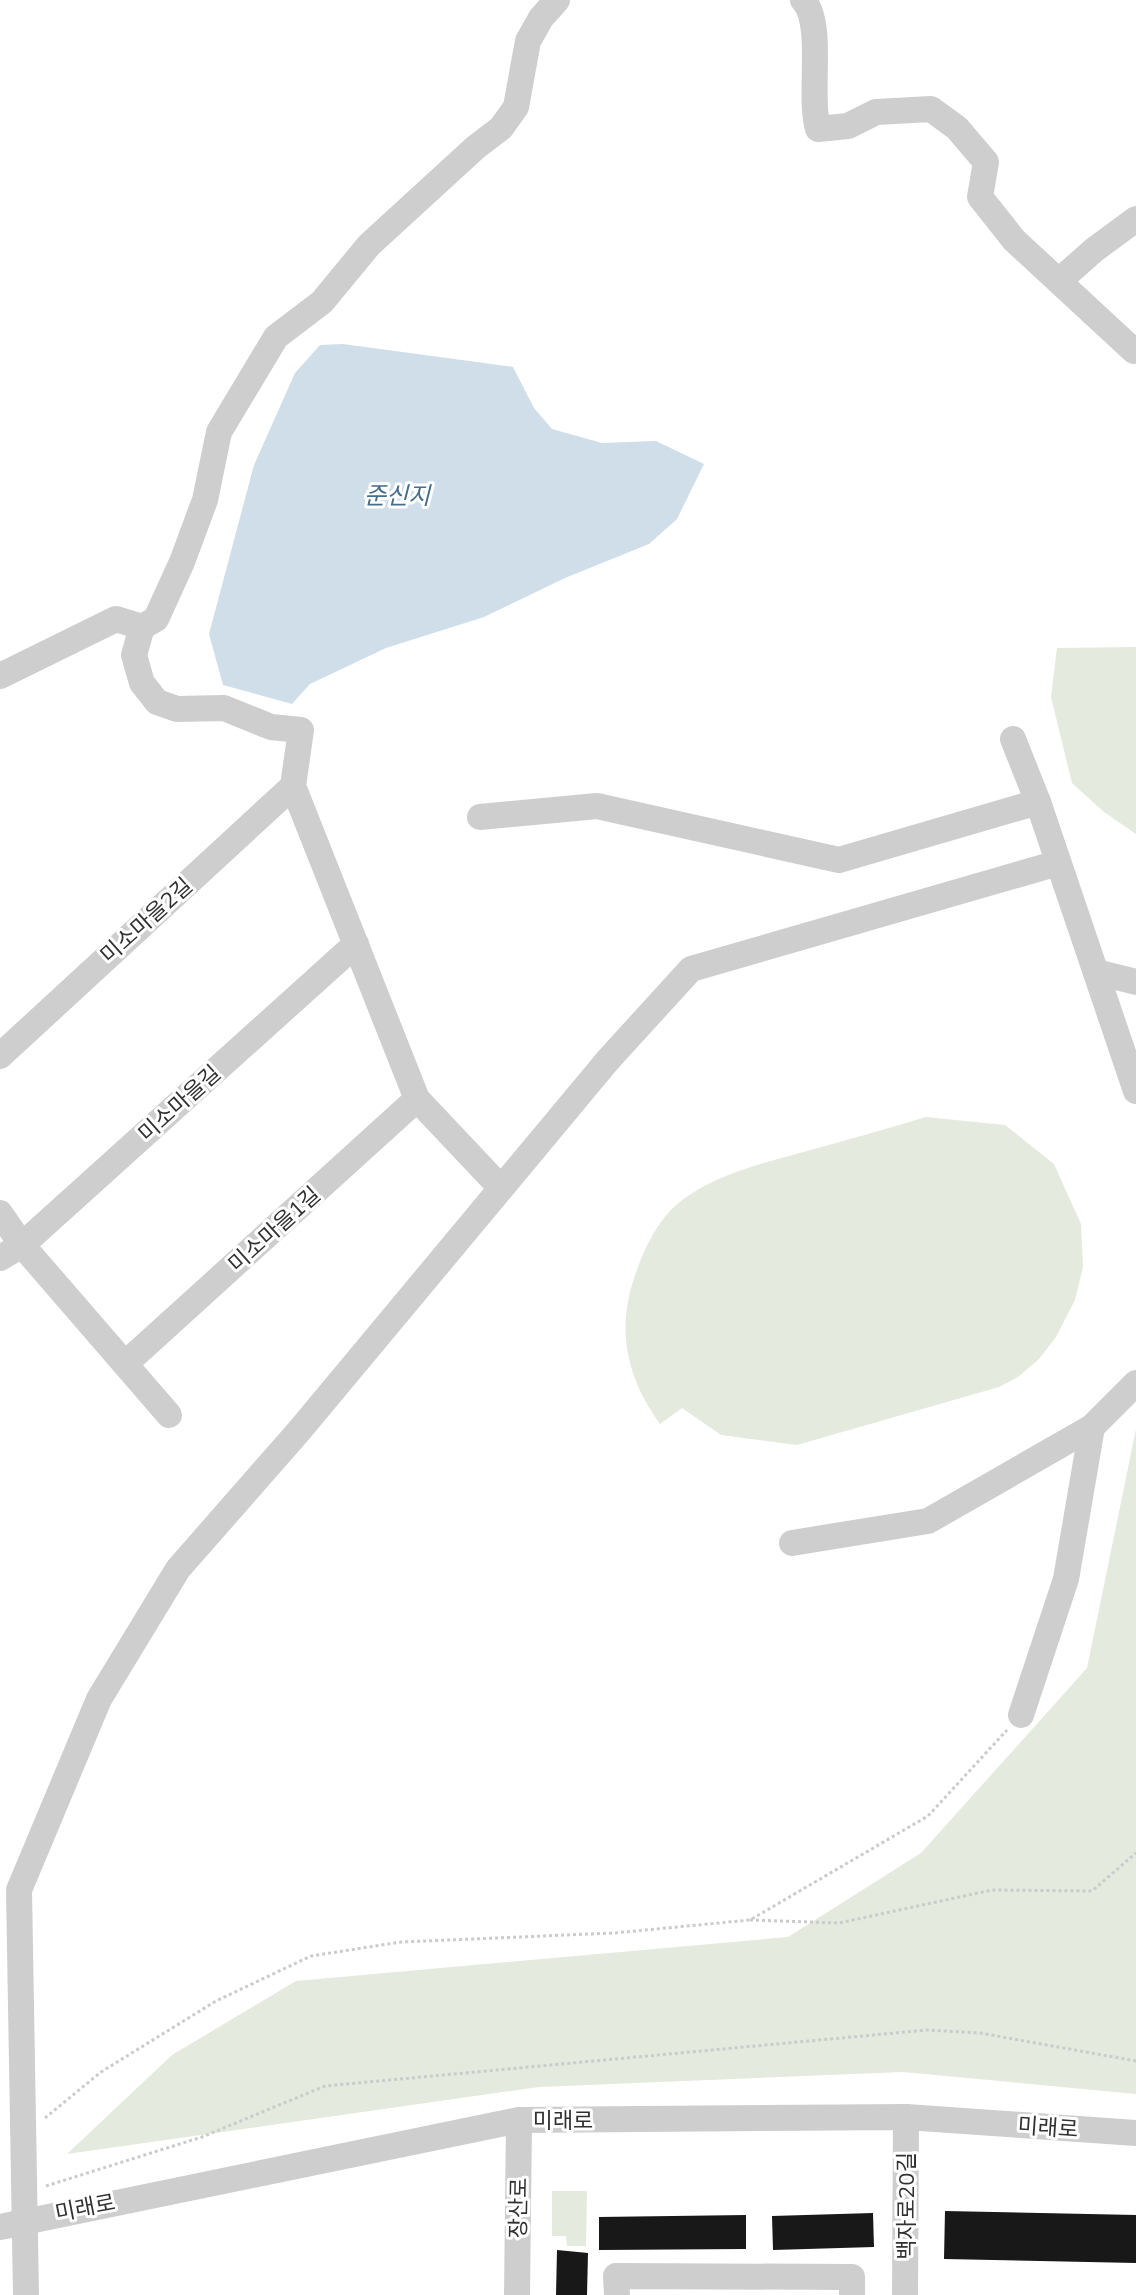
<svg xmlns="http://www.w3.org/2000/svg" width="1136" height="2295" font-family="Mulish,'Noto Sans KR',sans-serif">
<rect width="100%" height="100%" fill="#fff"/>
<g fill="#e4eade">
<polygon points="1136,647 1136,834 1104,812 1072,783 1051,697 1057,648"/>
<path d="M926,1117l79,8 49,39 27,60 2,43 -8,33 -19,37 -17,22 -21,18 -19,10 -202,58 -76,-10 -39,-27 -22,16c-29,-40 -42,-83 -30,-132 7,-27 23,-66 44,-85 36,-32 87,-43 133,-56 40,-11 79,-22 119,-34z"/>
<polygon points="1136,1429 1136,2094 903,2072 539,2087 67,2154 172,2055 296,1981 788,1937 921,1853 1087,1668"/>
<polygon points="552,2191 587,2191 586,2246 567,2246 566,2236 552,2236"/>
</g>
<polygon fill="#d0deea" points="343,344 513,367 534,408 552,429 602,443 656,441 704,464 677,519 649,544 565,578 484,617 386,648 310,684 292,704 223,685 209,634 254,465 295,373 320,345"/>
<g fill="#181818">
<polygon points="945,2211 1136,2215 1136,2263 944,2259"/>
<polygon points="873,2213 874,2247 773,2250 772,2216"/>
<polygon points="746,2215 746,2249 599,2250 599,2217"/>
<polygon points="557,2250 588,2253 587,2295 556,2295"/>
</g>
<g fill="none" stroke-linecap="round" stroke-linejoin="round">
<g stroke="#cbcbcb" stroke-width="3" stroke-dasharray="3 3" stroke-linecap="butt">
<polyline points="750,1920 839,1923 992,1890 1092,1891 1136,1853"/>
<polyline points="45,2118 101,2072 216,2001 311,1956 401,1942 614,1933 750,1920 928,1816 1007,1730"/>
<polyline points="46,2186 202,2137 325,2086 927,2030 980,2033 1136,2061"/>
</g>
<g stroke="#cecece" stroke-width="26">
<path d="M803,0c22,23 5,96 15,129l30,-3 28,-14 55,-3 26,19 29,34 -6,35 34,43 120,111"/>
<polyline points="1059,281 1094,250 1136,219"/>
<polyline points="0,676 116,619 142,627"/>
<polyline points="1013,739 1038,802 1136,1091"/>
<polyline points="480,817 597,806 839,860 1038,802"/>
<polyline points="1096,972 1136,982"/>
<polyline points="0,1056 293,786"/>
<polyline points="501,1188 417,1099 293,786 301,730 271,727 224,708 177,709 157,702 142,683 134,655 142,627 156,619 182,562 205,500 219,432 276,337 322,302 369,245 476,147 501,128 516,107 528,41 541,18 557,0"/>
<polyline points="0,1213 22,1245 169,1415"/>
<polyline points="0,1258 22,1245 356,944"/>
<polyline points="125,1364 417,1099"/>
<polyline points="792,1543 928,1521 1092,1427 1136,1383"/>
<polyline points="1021,1715 1066,1579 1092,1427"/>
<polyline points="0,2227 519,2120 906,2117 1136,2133"/>
<polyline points="26,2295 19,1890 99,1699 178,1569 299,1431 608,1060 691,969 1058,863"/>
<polyline points="517,2295 519,2120"/>
<polyline points="617,2295 616,2276 852,2277 852,2295"/>
<polyline points="905,2295 906,2117"/>
</g>
</g>
<g text-anchor="middle" dominant-baseline="central" stroke-width="6" stroke-linejoin="round" paint-order="stroke">
<g font-size="22" fill="#313131" stroke="#fff">
<text transform="translate(146 920) rotate(-42)">미소마을2길</text>
<text transform="translate(179 1103) rotate(-42)">미소마을길</text>
<text transform="translate(274 1229) rotate(-42)">미소마을1길</text>
<text x="563" y="2120">미래로</text>
<text transform="translate(1048 2127) rotate(4)">미래로</text>
<text transform="translate(906 2206) rotate(-90)">백자로20길</text>
<text transform="translate(85 2207) rotate(-11)">미래로</text>
<text transform="translate(518 2208) rotate(-89)">장산로</text>
</g>
<g font-size="24" font-style="italic" fill="#476d8c" stroke="#fff">
<text x="397" y="495">준신지</text>
</g>
</g>
</svg>
